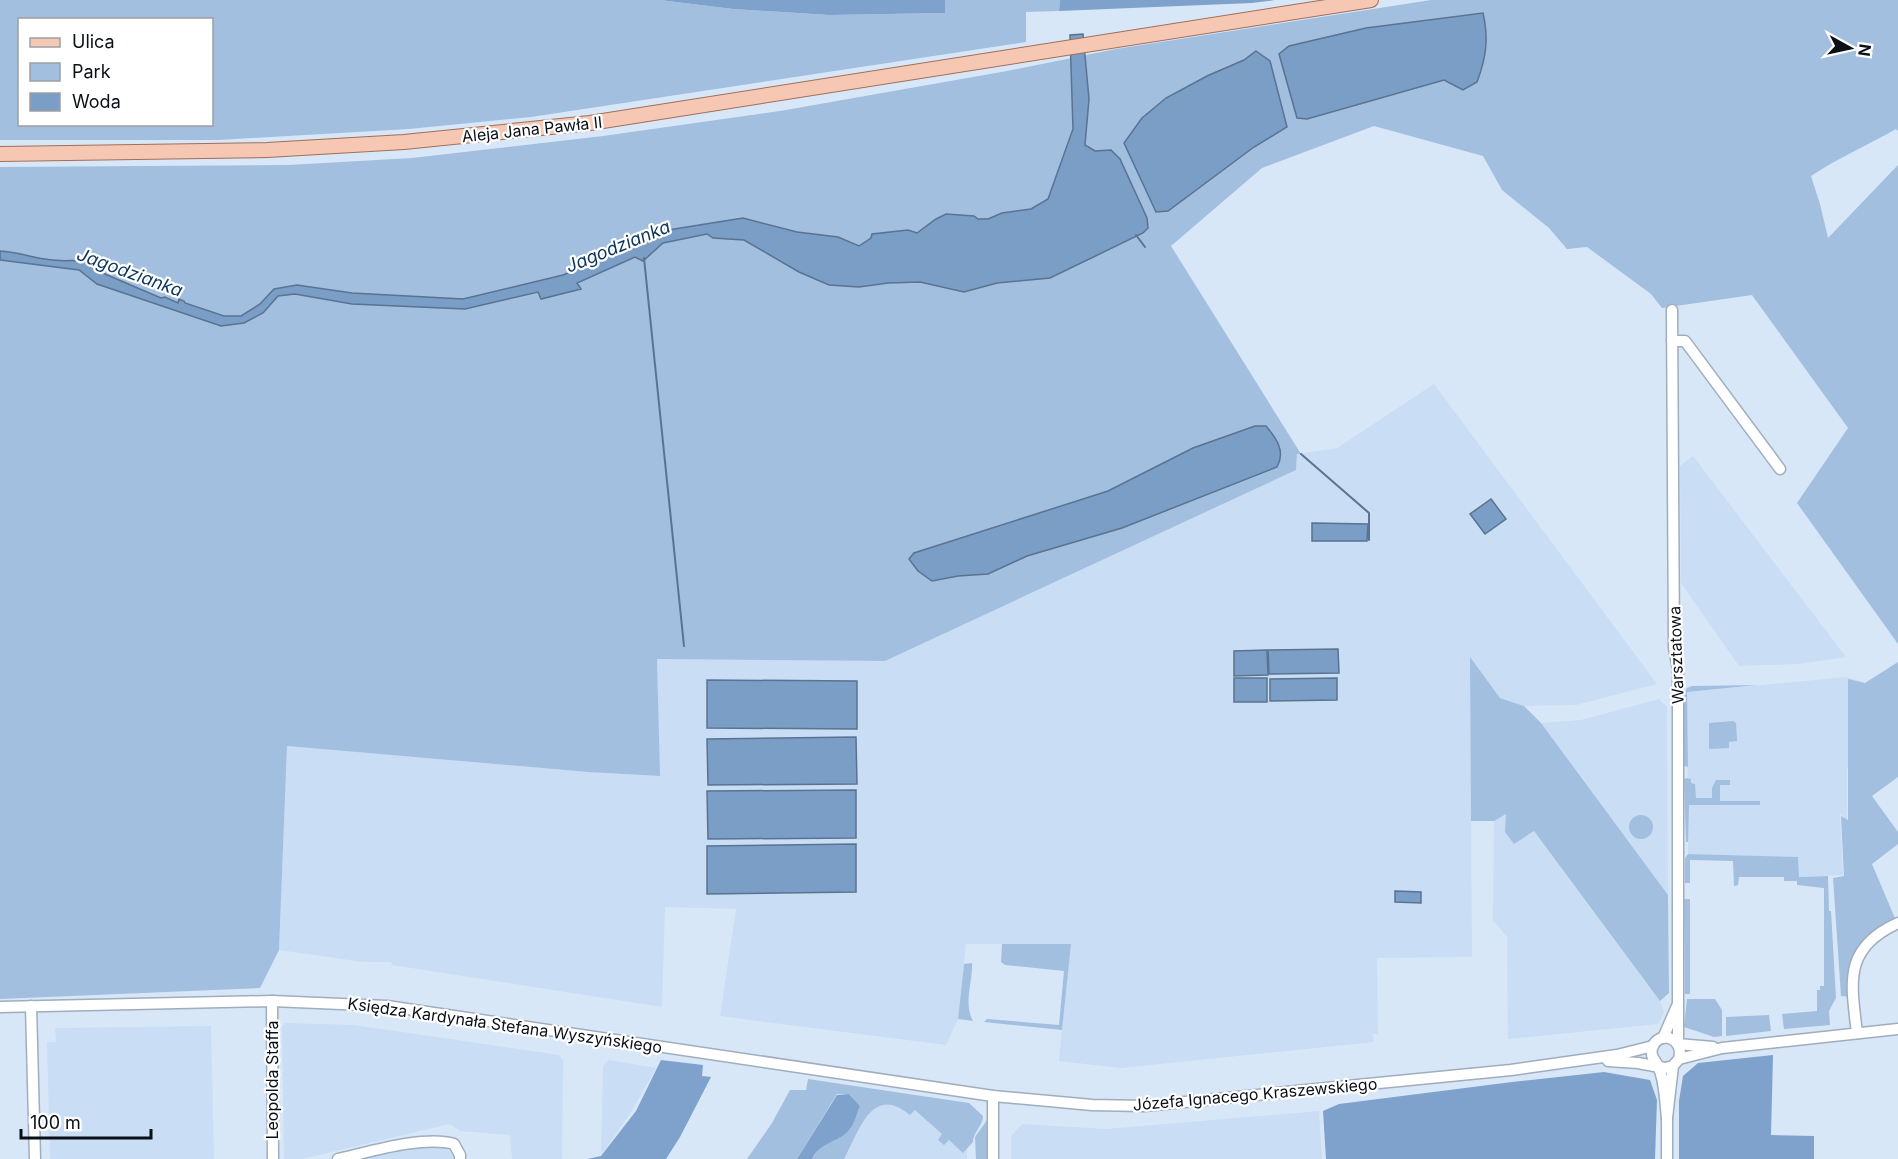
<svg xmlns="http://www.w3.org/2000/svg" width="1898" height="1159" font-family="Inter,sans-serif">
<rect width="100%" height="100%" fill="#d8e7f8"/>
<g fill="#c9ddf4">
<polygon points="1434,384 1657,684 1576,705 1524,706 1500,698 1470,658 1472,957 1377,958 1378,1036 1377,1034 1373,1034 1374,1042 1121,1068 1059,1061 1070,944 966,944 958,1019 946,1045 720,1016 736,909 665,907 662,1007 392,965 391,962 363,962 279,950 287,746 588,772 659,776 657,659 885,661 1296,470 1297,454 1337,448"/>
<polygon points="1693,456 1846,657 1798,664 1739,666 1681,583 1680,466"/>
<polygon points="1847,677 1874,686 1898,766 1847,767 1847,820 1840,814 1843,875 1799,877 1798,857 1688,854 1687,692"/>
<polygon points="1659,699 1667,707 1668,895 1541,723 1581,720"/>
<polygon points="1506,813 1514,844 1534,831 1660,1001 1664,1013 1658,1024 1508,1039 1507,937 1493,920 1494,821"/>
<polygon points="285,1023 354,1025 559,1055 563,1061 562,1159 512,1159 510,1135 460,1131 450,1124 302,1159 284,1159 282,1027"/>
<polygon points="211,1026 214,1159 50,1159 47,1042 56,1042 55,1028"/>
<polygon points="609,1060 656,1068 631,1112 601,1155 603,1066"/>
<polygon points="885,1097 967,1133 967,1159 839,1159 871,1100"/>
<polygon points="1319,1111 1322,1159 1011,1159 1011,1136 1022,1124 1106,1129"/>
<polygon points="442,1144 455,1157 455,1159 359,1159"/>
</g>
<g fill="#a2bfdf" fill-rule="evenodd">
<path d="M0,0h660l73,9 96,6 116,-2v-13h115l-1,11 -33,1v30l-495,75 -122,12 -190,11h-219zM20,20h192v104h-192z"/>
<path d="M1431,0h467v131l-2,-2c-28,16 -58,29 -85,47l9,28 8,34 70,-73v479l-101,-141 51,-75 -96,-133 -90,13 -11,-14 -64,-47 -20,2 -18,-21 -47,-38 -19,-34 -109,-30 -112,42 -91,78 130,208h-4l-1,16 -411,191 -228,-2 3,117 -72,-4 -301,-26 -8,204 -19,38 -260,11v-832l288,-2 124,-7 191,-22 177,-25 227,-40 109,-22z"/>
<polygon points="1470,657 1500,698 1524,706 1541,723 1668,895 1669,993 1660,1001 1534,831 1514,844 1505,832 1506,814 1494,821 1471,821"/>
<polygon points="1898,662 1898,777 1872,796 1898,832 1898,844 1872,864 1897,923 1858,957 1853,997 1841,996 1833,878 1844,876 1841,816 1848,820 1848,679 1865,683"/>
<polygon points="1757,685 1687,692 1688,767 1684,766 1683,695 1687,688 1692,686"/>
<polygon points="1733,721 1736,723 1737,741 1729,742 1729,748 1709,749 1709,723"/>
<polygon points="1686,778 1691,779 1691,783 1695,784 1696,798 1712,798 1712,788 1716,780 1730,780 1730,785 1720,785 1720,801 1760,801 1760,805 1689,805 1688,842 1686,842 1684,780"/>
<circle cx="1641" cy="827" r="12"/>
<polygon points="1688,854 1798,857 1799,877 1828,876 1829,911 1831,911 1836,998 1829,1011 1830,1025 1784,1029 1782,1014 1817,1011 1817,990 1820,990 1820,986 1824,986 1824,888 1797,885 1797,881 1784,881 1784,877 1739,877 1738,885 1734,886 1733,861 1690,860 1690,883 1685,883 1685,858"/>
<polygon points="1684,899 1690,899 1690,994 1685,994"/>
<polygon points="1002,944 1071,944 1062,1030 984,1022 987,1019 1059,1025 1064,971 1005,965 1001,962"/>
<path d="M972,963c1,19 -9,40 1,58l-15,-2 6,-55z"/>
<polygon points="1687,999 1715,999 1722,1010 1722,1036 1714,1037 1684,1027"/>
<polygon points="1769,1015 1771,1031 1726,1036 1726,1017"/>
<path d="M808,1079l161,24 14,13c0,10 -10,16 -10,26l-10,11 -14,-13 -5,5 -6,-5 4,-6 -27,-24 -5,5c-38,-32 -51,16 -66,44h-32c7,-17 28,-17 38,-30 5,-6 7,-16 10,-23l-11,-12h-12l-40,65h-50l25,-36 18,-33h16z"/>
<polygon points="987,1120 989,1122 988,1159 976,1159 975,1137"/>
</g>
<g fill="#7ea2cb">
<polygon points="660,0 945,0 945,13 829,15 733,9"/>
<polygon points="1060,0 1275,0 1252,3 1059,11"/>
<polygon points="1773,1055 1771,1135 1814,1136 1814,1159 1679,1159 1679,1101 1683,1076 1698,1063"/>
<polygon points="661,1060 703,1065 702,1076 711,1077 680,1137 666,1159 587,1159 601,1156 636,1111"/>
<polygon points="1604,1072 1650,1080 1657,1100 1655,1159 1326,1159 1323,1111 1339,1104 1512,1082"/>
<path d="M849,1094l11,12c-3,7 -5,17 -10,23 -9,13 -31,13 -38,30h-15l40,-64z"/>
</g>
<g fill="#7a9ec6" stroke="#597391" stroke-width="1.5">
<path d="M1483,13c6,26 3,45 -6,69l-14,8 -19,-10 -137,39 -10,-1 -18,-64 10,-8 77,-18z"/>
<path d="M1083,34l6,65 -4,46 10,6 16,-1 9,9 27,59 1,10 -5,5 -93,45 -53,5 -33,9 -44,-10 -32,1 -29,4 -30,-2 -30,-13 -55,-32 -31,-2 -6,-4 -44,9 -20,18 -8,-4 -58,26 4,6 -40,10 -3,-7 -73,17 -113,-5 -57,-10 -17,2 -15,17 -19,10 -23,3 -124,-42 -18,-14 -79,-10v-9c19,1 36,8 53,9 19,2 23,-2 43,5v3l9,6 56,24 4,-1 13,6 1,-4 5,2 1,2 39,13h17l19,-12 14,-15 23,-4 55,8 111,6 100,-24 68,-28 31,-16 81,-13 54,14 41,5 21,9 12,-8 1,-4 36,-4 9,3 19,-14 10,-5 28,2 4,3h10l14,-6 29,-4 17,-10 25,-70 -3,-94z"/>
<polygon points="1256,51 1270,61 1287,127 1254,147 1168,211 1156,212 1124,143 1142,118 1166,98 1207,76 1244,60"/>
<path d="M1255,426h11c10,12 20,25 11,41l-155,61 -95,28 -39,18 -30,2 -26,5 -14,-10 -9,-12 5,-6 194,-62 85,-43z"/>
<polygon points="1491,499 1506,519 1485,534 1470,514"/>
<polygon points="1312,523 1368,524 1367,541 1312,541"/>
<polygon points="1338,649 1339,673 1269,674 1268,650"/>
<polygon points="1267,650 1268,675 1234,676 1234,651"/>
<rect x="1234" y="678" width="33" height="24"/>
<polygon points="1337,678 1337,700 1270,701 1270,679"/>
<polygon points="707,680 857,681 857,729 707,728"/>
<polygon points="856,737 857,784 708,785 707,739"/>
<polygon points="856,790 856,838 708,839 707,791"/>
<polygon points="856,844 856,892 707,894 707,846"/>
<polygon points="1395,891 1421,892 1421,903 1395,902"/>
</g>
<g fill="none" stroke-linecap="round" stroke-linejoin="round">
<g stroke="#597391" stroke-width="2">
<polyline points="1136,235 1145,247"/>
<polyline points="644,258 684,646"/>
<polyline points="1301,454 1369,513 1369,540"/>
</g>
<defs>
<g id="minor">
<polyline points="1672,310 1674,648 1678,669 1678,1044"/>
<polyline points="1672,341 1685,341 1780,469"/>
<polyline points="272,1001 273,1159"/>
<polyline points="31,1006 35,1159"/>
<polyline points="0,1007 272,1001 387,1006 993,1096 1092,1105 1144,1106 1511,1070 1617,1055 1653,1046"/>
<path d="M1857,1033c-6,-51 -14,-85 41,-110"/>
<polyline points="1663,1038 1677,1006"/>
<polyline points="1678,1044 1713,1047"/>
<polyline points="1679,1059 1722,1048 1898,1029"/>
<path d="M1608,1061l30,2 27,5 8,-2 6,-7c6,-21 -20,-30 -27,-11 -2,9 3,11 6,18 7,14 7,36 9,52"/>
<path d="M338,1159c31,-7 86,-24 116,-15l6,11v4"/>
<polyline points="993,1159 993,1096"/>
<polyline points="1667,1159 1667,1118 1673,1066"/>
</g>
<polyline id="major" points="0,154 267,150 404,142 590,123 1371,0"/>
</defs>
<use href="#minor" stroke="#9fadbd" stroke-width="13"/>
<use href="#major" stroke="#a06f5a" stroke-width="16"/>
<use href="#minor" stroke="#fff" stroke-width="10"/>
<use href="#major" stroke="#f6c7b2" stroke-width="14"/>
</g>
<g text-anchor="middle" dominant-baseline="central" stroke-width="4.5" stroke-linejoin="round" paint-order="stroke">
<g font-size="16" fill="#0b1016" stroke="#fff">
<text transform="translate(532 129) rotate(-6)">Aleja Jana Pawła II</text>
<text transform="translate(1676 655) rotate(-92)">Warsztatowa</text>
<text transform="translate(505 1025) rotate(8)">Księdza Kardynała Stefana Wyszyńskiego</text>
<text transform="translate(272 1080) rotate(-90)">Leopolda Staffa</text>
<text transform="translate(1255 1094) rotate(-5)">Józefa Ignacego Kraszewskiego</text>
</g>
<g font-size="18" font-style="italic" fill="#0d355b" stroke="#fff">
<text transform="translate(618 246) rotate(-22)">Jagodzianka</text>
<text transform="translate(130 272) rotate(20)">Jagodzianka</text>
</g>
</g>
<rect x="18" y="18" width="195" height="108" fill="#ffffff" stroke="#9d9fa2" stroke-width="1.5"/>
<rect x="30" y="38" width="30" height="9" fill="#f6c7b2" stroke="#9d9fa2" stroke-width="1.5"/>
<text x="72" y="48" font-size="18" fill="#0b1016">Ulica</text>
<rect x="30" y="63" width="30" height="18" fill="#a2bfdf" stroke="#9d9fa2" stroke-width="1.5"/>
<text x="72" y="78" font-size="18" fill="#0b1016">Park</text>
<rect x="30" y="93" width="30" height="18" fill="#7a9ec6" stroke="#9d9fa2" stroke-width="1.5"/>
<text x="72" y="108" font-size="18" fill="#0b1016">Woda</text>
<g transform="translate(1850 48) rotate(98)" stroke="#ffffff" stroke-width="4.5" paint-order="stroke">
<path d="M0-4.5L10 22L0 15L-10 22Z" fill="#0b1016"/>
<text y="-9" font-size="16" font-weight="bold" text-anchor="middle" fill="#0b1016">N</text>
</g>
<path d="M21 1129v9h130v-9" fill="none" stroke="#0b1016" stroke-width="3"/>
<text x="30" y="1129" font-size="18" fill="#0b1016" stroke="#ffffff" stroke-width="4.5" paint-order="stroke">100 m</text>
</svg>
